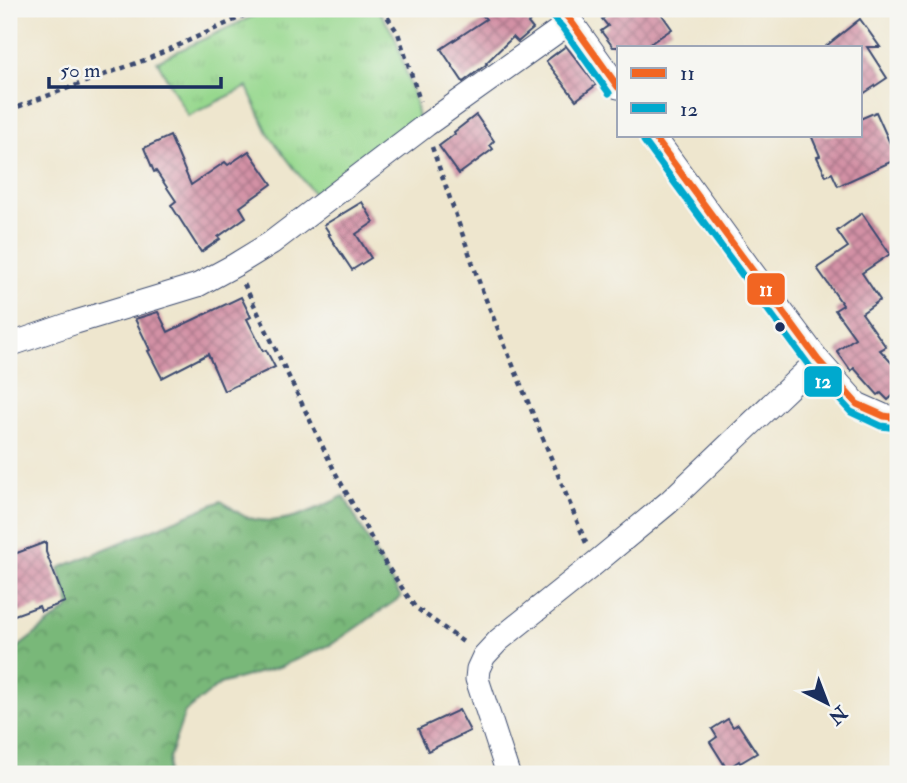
<svg xmlns="http://www.w3.org/2000/svg" width="907" height="783" font-family="'IM FELL Double Pica',serif">
<defs>
<pattern id="grass-tufts" width="24" height="20" patternUnits="userSpaceOnUse" patternTransform="scale(1.75)"><rect width="24" height="20" fill="#97d88e"/><path d="M3 7l-1-3M5 7V3M7 7l1-3M15 17l-1-3M17 17v-4M19 17l1-3" fill="none" stroke="#82ba7d"/></pattern>
<pattern id="forest-crowns" width="20" height="18" patternUnits="userSpaceOnUse" patternTransform="scale(1.75)"><rect width="20" height="18" fill="#79b879"/><path d="M2 6a3 3 0 1 1 6 0M12 15a3 3 0 1 1 6 0" fill="none" stroke="#629666"/></pattern>
<pattern id="building-cross-hatch" width="8" height="8" patternUnits="userSpaceOnUse" patternTransform="scale(1.75)"><rect width="8" height="8" fill="#d391a5"/><path d="M0 0l8 8M0 8l8-8" fill="none" stroke="#aa778a"/></pattern>
</defs>
<rect width="100%" height="100%" fill="#f6f6f2"/>
<filter id="ink" filterUnits="userSpaceOnUse"><feTurbulence type="fractalNoise" baseFrequency=".0143" numOctaves="2"/><feDisplacementMap in="SourceGraphic" scale="14" xChannelSelector="R" yChannelSelector="G"/><feConvolveMatrix kernelMatrix="1 2 1 2 8 2 1 2 1" color-interpolation-filters="sRGB"/></filter>
<filter id="wash" filterUnits="userSpaceOnUse"><feTurbulence type="fractalNoise" baseFrequency=".00686" numOctaves="4" result="noise"/><feDisplacementMap in="SourceGraphic" scale="28" xChannelSelector="R" yChannelSelector="G"/><feGaussianBlur stdDeviation="1.57" result="paint"/><feColorMatrix in="noise" values="0 0 0 0 0 0 0 0 0 0 0 0 0 0 0 0 0 1.4 0 .05"/><feComposite in="paint" operator="in"/></filter>
<g filter="url(#wash)">
<rect width="100%" height="100%" fill="#eee6ce"/>
<polygon fill="url(#grass-tufts)" stroke="#598476" stroke-width="2" points="268,9 378,9 395,37 415,101 419,124 319,201 269,135 247,87 188,116 157,61"/>
<path fill="url(#forest-crowns)" stroke="#4a746c" stroke-width="2" d="M344,496l38,70 19,31 -69,47 -53,23 -59,17 -35,28 -16,46 -2,16h-158v-116l12,-13 49,-38 -11,-39 162,-67c7,4 15,11 23,15 33,14 70,-6 100,-20z"/>
<g id="blocks">
<g fill="url(#building-cross-hatch)">
<polygon points="477,9 543,9 528,23 533,29 519,41 518,42 513,37 486,63 487,64 463,82 441,49 486,19"/>
<polygon points="616,9 658,9 672,29 645,47 613,47 601,31 608,26 602,19"/>
<polygon points="860,19 880,47 867,47 887,78 860,96 860,47 825,47"/>
<polygon points="566,46 596,85 576,100 546,61"/>
<polygon points="876,112 897,159 838,186 832,173 826,176 817,157 820,156 811,135 860,135 860,119"/>
<polygon points="476,115 494,141 490,145 493,149 459,174 439,146 455,134 454,132"/>
<polygon points="170,136 191,185 225,162 228,165 249,151 272,184 240,207 246,217 218,237 220,239 201,252 171,205 176,201 156,171 154,172 144,148"/>
<polygon points="362,202 374,222 356,234 371,258 352,270 328,234 330,234 324,225"/>
<polygon points="862,213 890,254 862,273 880,300 862,313 886,347 880,350 898,370 898,391 888,400 881,393 878,395 854,368 851,371 837,351 855,338 835,310 843,305 817,268 848,247 837,231"/>
<polygon points="241,297 251,317 247,319 263,351 266,350 275,367 224,391 208,354 162,378 148,351 150,350 135,319 158,312 168,332"/>
<polygon points="46,542 46,552 65,602 41,611 39,606 9,617 9,556"/>
<polygon points="459,710 470,731 428,751 418,729"/>
<polygon points="728,719 733,727 738,724 757,753 740,763 739,761 727,769 710,742 717,737 712,729"/>
</g>
</g>
</g>
<g filter="url(#ink)">
<use href="#blocks" fill-opacity="0" stroke="#3b4a6f" stroke-width="2"/>
<g fill="none" stroke-linecap="round" stroke-linejoin="round">
<defs>
<g id="street">
<polyline points="560,9 570,20 618,87"/>
<polyline points="653,135 750,269 818,360 857,404 884,416 898,418"/>
<polyline points="9,345 76,322 198,285 235,265 271,243 426,125 562,28 570,20"/>
<polyline points="508,774 477,679 478,669 484,656 499,640 594,564 669,502 818,360"/>
</g>
</defs>
<use href="#street" stroke="#3b4a6f" stroke-width="25"/>
<g stroke="#3b4a6f" stroke-width="4.5" stroke-dasharray="5 5" stroke-linecap="butt">
<polyline points="382,9 398,33 420,101"/>
<polyline points="9,110 150,58 259,9"/>
<polyline points="432,147 482,290 586,543"/>
<polyline points="244,284 335,472 385,563 415,607 466,644"/>
</g>
<use href="#street" stroke="#fff" stroke-width="23"/>
<defs>
<g id="bus-1">
<polyline points="560,9 570,20 618,87"/>
<polyline points="653,135 818,360 857,404 884,416 898,418"/>
</g>
<g id="bus-2">
<polyline points="552,16 562,27 609,93"/>
<polyline points="644,141 810,367 851,412 881,426 897,428"/>
</g>
</defs>
<use href="#bus-1" stroke="#f6f6f2" stroke-width="12"/>
<use href="#bus-2" stroke="#f6f6f2" stroke-width="12"/>
<use href="#bus-1" stroke="#f26522" stroke-width="7"/>
<use href="#bus-2" stroke="#00a9ce" stroke-width="7"/>
</g>
</g>
<circle fill="#1b2f5e" stroke="#f6f6f2" stroke-width="2.5" cx="780" cy="327" r="6"/>
<g stroke="#f6f6f2" stroke-width="2.5">
<rect x="746" y="272" width="40" height="34" rx="7" fill="#f26522"/>
<rect x="803" y="365" width="40" height="33" rx="7" fill="#00a9ce"/>
</g>
<g font-size="19" text-anchor="middle" font-weight="bold" fill="#fff">
<text x="766" y="296">11</text>
<text x="823" y="388">12</text>
</g>
<rect width="907" height="783" fill="none" stroke="#f6f6f2" stroke-width="35"/>
<rect x="617" y="46" width="245" height="91" fill="#f6f6f2" stroke="#9ea6b7" stroke-width="2"/>
<rect x="631" y="68" width="35" height="10" fill="#f26522" stroke="#9ea6b7" stroke-width="2"/>
<text x="680" y="80" font-size="21" fill="#1b2f5e">11</text>
<rect x="631" y="103" width="35" height="10" fill="#00a9ce" stroke="#9ea6b7" stroke-width="2"/>
<text x="680" y="116" font-size="21" fill="#1b2f5e">12</text>
<g transform="translate(827 703) rotate(138)" stroke="#f6f6f2" stroke-width="5" paint-order="stroke">
<path d="M0-5L12 26L0 18L-12 26Z" fill="#1b2f5e"/>
<text y="-10" font-size="19" font-weight="bold" text-anchor="middle" fill="#1b2f5e">N</text>
</g>
<path d="M49 77v10h172v-10" fill="none" stroke="#1b2f5e" stroke-width="3.5"/>
<text x="60" y="77" font-size="21" fill="#1b2f5e" stroke="#f6f6f2" stroke-width="5" paint-order="stroke">50 m</text>
</svg>
